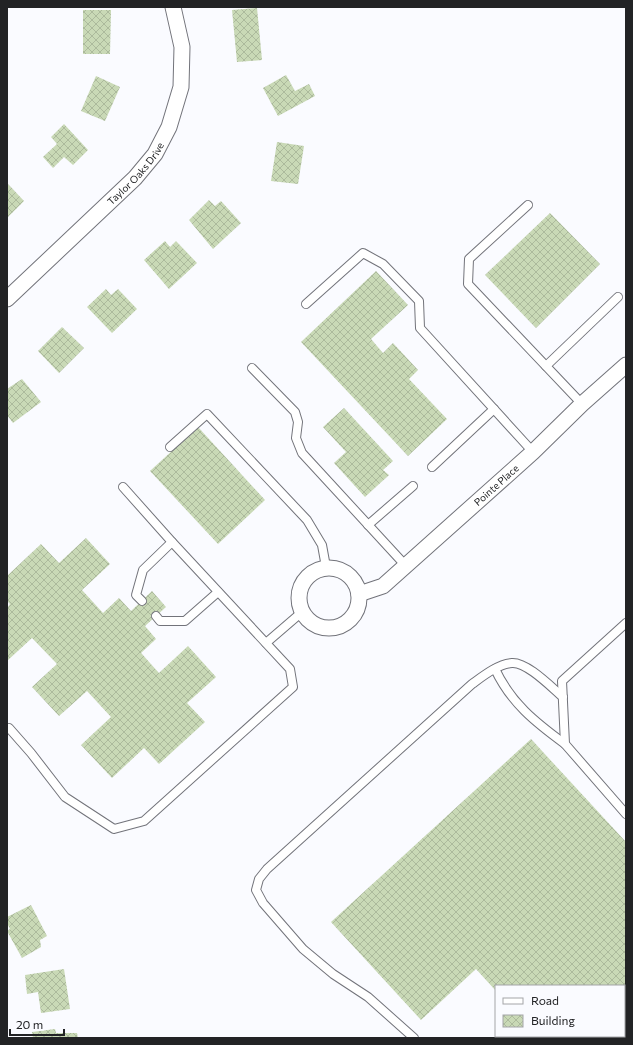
<svg xmlns="http://www.w3.org/2000/svg" width="633" height="1045" font-family="Commissioner,sans-serif">
<defs>
<pattern id="building-cross-hatch" width="8" height="8" patternUnits="userSpaceOnUse"><rect width="8" height="8" fill="#c9d9b6"/><path d="M0 0l8 8M0 8l8-8" fill="none" stroke="#acba9c"/></pattern>
</defs>
<rect width="100%" height="100%" fill="#fafbff"/>
<g fill="url(#building-cross-hatch)">
<polygon points="257,8 262,60 237,62 232,10"/>
<polygon points="83,10 111,10 110,54 83,54"/>
<polygon points="286,75 295,91 309,84 315,96 278,116 263,88"/>
<polygon points="96,76 120,87 105,121 81,111"/>
<polygon points="64,124 88,150 73,165 64,157 53,168 43,157 57,144 51,137"/>
<polygon points="277,142 304,146 298,184 271,181"/>
<polygon points="7,183 24,201 7,218"/>
<polygon points="209,200 215,206 221,201 241,223 213,249 189,220"/>
<polygon points="550,213 600,264 536,328 485,275"/>
<polygon points="165,241 170,247 176,241 197,263 169,289 144,260"/>
<polygon points="376,271 408,305 371,339 383,353 393,343 418,370 409,379 447,419 408,456 301,342"/>
<polygon points="106,289 111,295 118,289 137,309 112,333 87,307"/>
<polygon points="62,327 84,348 59,373 38,351"/>
<polygon points="22,379 41,402 13,423 7,415 7,389"/>
<polygon points="344,408 393,461 383,470 389,475 365,497 334,463 346,452 323,427"/>
<polygon points="198,427 265,500 218,544 150,471"/>
<polygon points="86,538 110,564 82,590 103,613 119,598 131,611 152,591 166,607 145,626 156,639 141,653 159,673 188,646 216,677 187,703 205,722 159,764 144,748 112,778 81,745 111,717 87,691 59,716 32,687 57,664 32,638 7,661 7,608 10,604 7,601 7,576 41,544 59,563"/>
<polygon points="531,739 626,842 626,1038 539,1038 538,1036 624,1036 624,986 496,986 496,991 476,969 421,1020 331,922"/>
<polygon points="31,905 47,936 40,940 41,947 22,958 7,931 10,929 7,923 7,917"/>
<polygon points="64,969 70,1009 41,1013 38,992 27,994 25,975"/>
<polygon points="55,1029 56,1033 77,1033 78,1038 33,1038 32,1032"/>
</g>
<g fill="none" stroke-linecap="round" stroke-linejoin="round">
<defs>
<g id="lane">
<polyline points="528,205 469,259 468,284 582,404"/>
<polyline points="306,304 363,253 383,264 419,301 420,328 533,452"/>
<polyline points="546,366 618,297"/>
<polyline points="252,368 295,412 298,422 296,438 302,453 406,566"/>
<polyline points="170,447 207,414 307,520 322,545 326,567"/>
<polyline points="432,467 494,409"/>
<polyline points="368,525 413,486"/>
<polyline points="142,601 136,595 143,570 172,542"/>
<polyline points="156,616 160,621 185,621 218,592"/>
<polyline points="626,623 562,681 565,744 626,814"/>
<polyline points="266,643 302,612"/>
<path d="M495,669c16,34 40,53 70,75"/>
<polyline points="9,728 31,753 65,797 114,829 144,821 293,687 290,669 172,542 123,487"/>
<path d="M414,1038l-46,-41 -35,-23 -30,-25 -40,-46 -7,-13 3,-11 8,-10 205,-185c11,-8 26,-20 40,-21 15,-1 39,24 51,34"/>
</g>
<g id="street">
<path id="s1" d="M7,299l128,-121 20,-24 14,-27 12,-40 1,-40 -9,-40"/>
<circle cx="329" cy="598" r="30"/>
<path id="s2" d="M359,594l24,-8 150,-134 49,-48 44,-39"/>
</g>
</defs>
<use href="#lane" stroke="#72737a" stroke-width="10"/>
<use href="#street" stroke="#72737a" stroke-width="17"/>
<use href="#lane" stroke="#fff" stroke-width="8"/>
<use href="#street" stroke="#fff" stroke-width="15"/>
</g>
<g text-anchor="middle" dominant-baseline="central" stroke-width="3" stroke-linejoin="round" paint-order="stroke">
<g font-size="10" fill="#222325" stroke="#fafbff">
<text stroke="none"><textPath href="#s1" startOffset="180">Taylor Oaks Drive</textPath></text>
<text stroke="none"><textPath href="#s2" startOffset="177">Pointe Place</textPath></text>
</g>
</g>
<rect width="633" height="1045" fill="none" stroke="#222325" stroke-width="16"/>
<rect x="495" y="985" width="130" height="52" fill="#fafbff" stroke="#a4a5a8"/>
<rect x="503" y="998" width="20" height="6" fill="#ffffff" stroke="#a4a5a8"/>
<text x="531" y="1005" font-size="12" fill="#222325">Road</text>
<rect x="503" y="1015" width="20" height="12" fill="url(#building-cross-hatch)" stroke="#a4a5a8"/>
<text x="531" y="1025" font-size="12" fill="#222325">Building</text>
<path d="M10 1029v6h54v-6" fill="none" stroke="#222325" stroke-width="2"/>
<text x="16" y="1029" font-size="12" fill="#222325" stroke="#fafbff" stroke-width="3" paint-order="stroke">20 m</text>
</svg>
